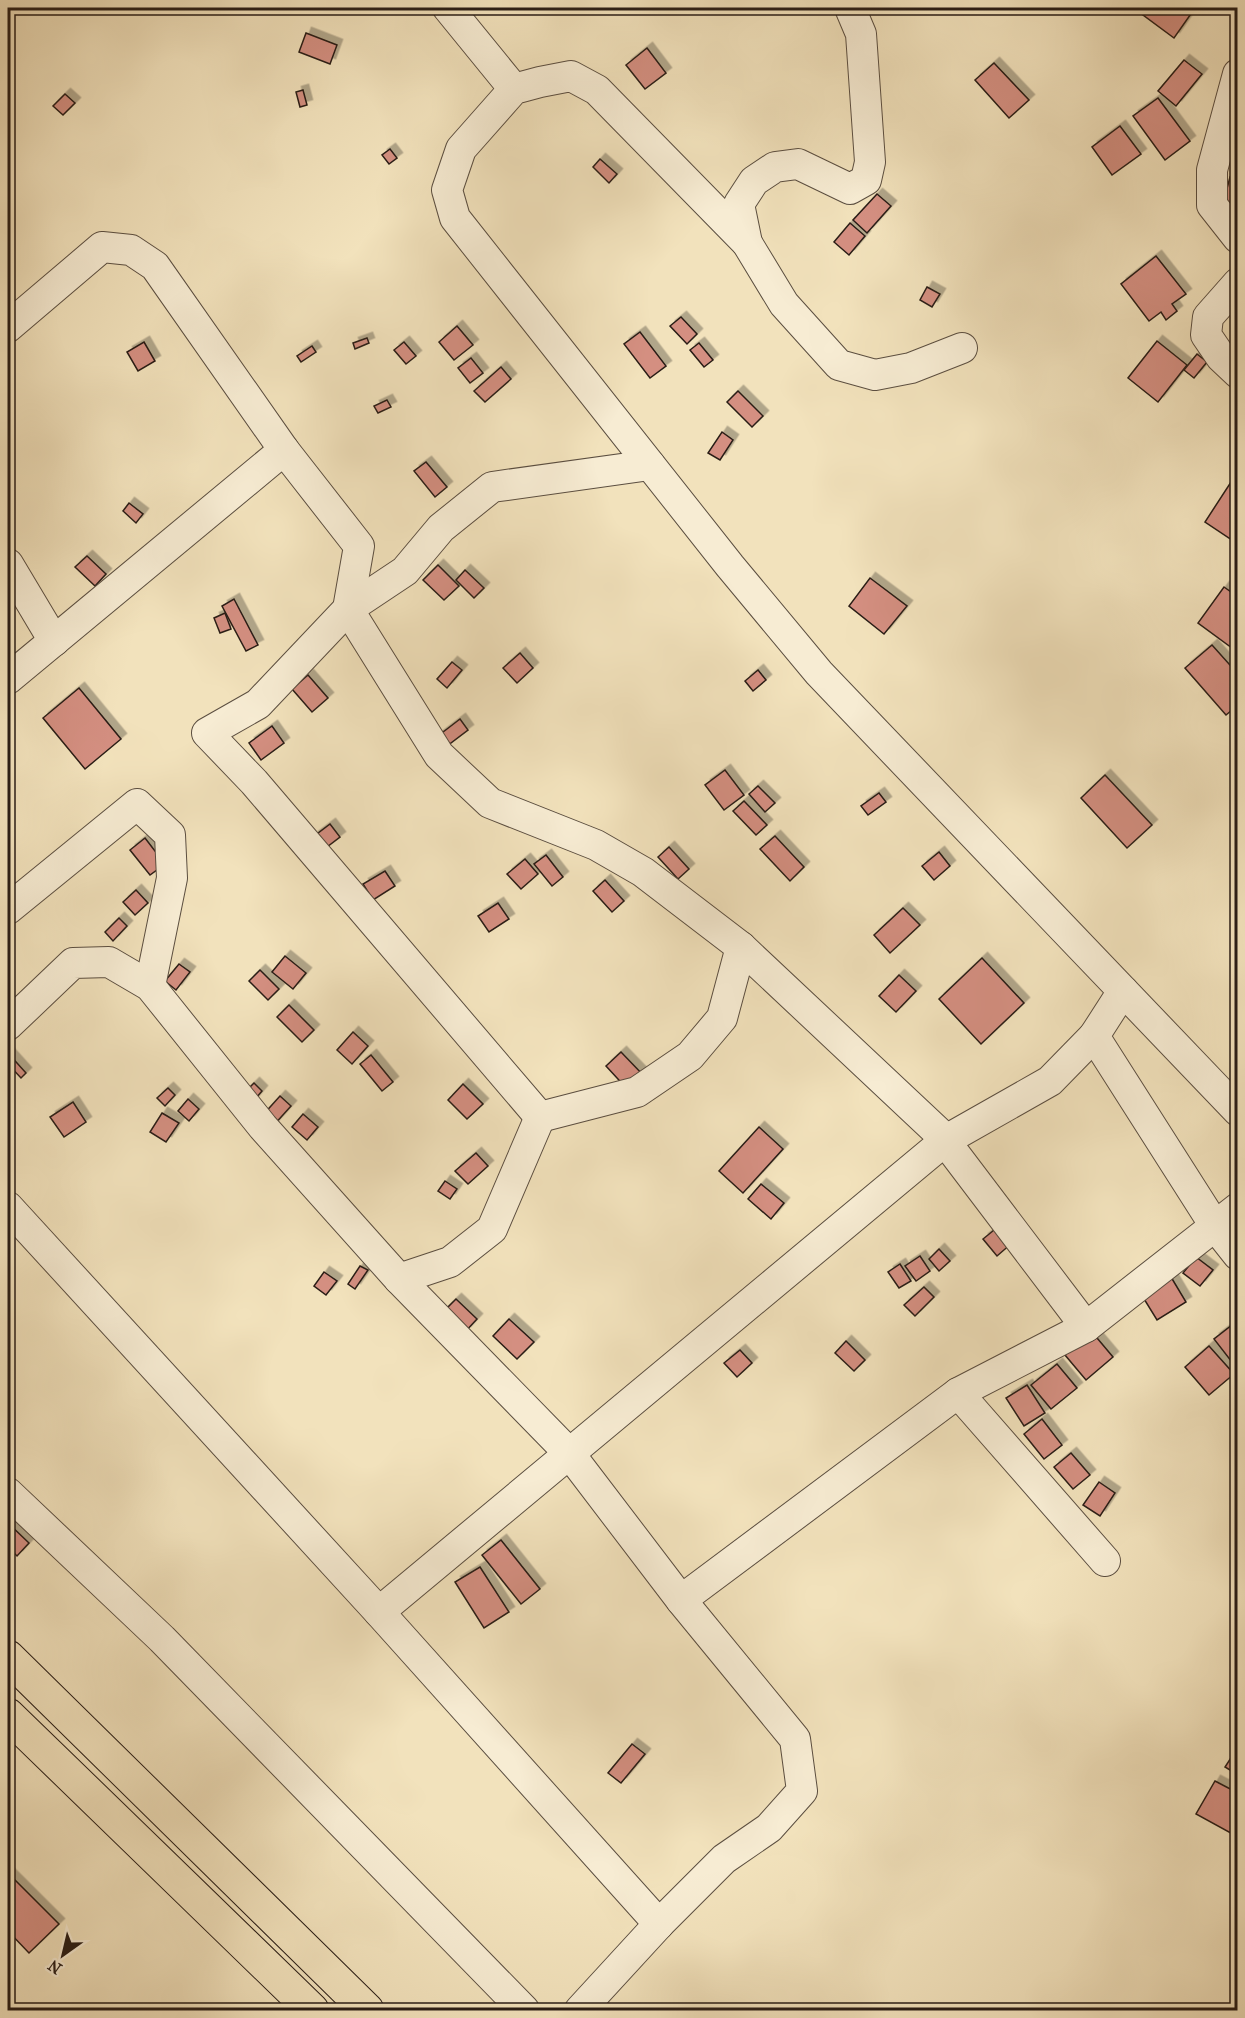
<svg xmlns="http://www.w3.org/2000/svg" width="1245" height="2018" font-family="'IM FELL French Canon',serif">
<defs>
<filter id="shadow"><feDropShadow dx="5.5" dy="-5.5" stdDeviation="0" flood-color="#0004"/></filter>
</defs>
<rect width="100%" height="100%" fill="#f2e2bc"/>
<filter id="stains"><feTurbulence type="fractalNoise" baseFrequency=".00333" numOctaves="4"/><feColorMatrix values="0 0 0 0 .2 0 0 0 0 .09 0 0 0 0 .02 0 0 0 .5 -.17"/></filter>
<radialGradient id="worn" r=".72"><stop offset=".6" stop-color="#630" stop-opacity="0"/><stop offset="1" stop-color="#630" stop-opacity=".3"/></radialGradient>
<g fill="#d48f81" stroke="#291d16" stroke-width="1.5" filter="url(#shadow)">
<polygon points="1142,8 1188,8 1193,11 1174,38 1139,12"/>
<polygon points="306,33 337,45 330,64 299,52"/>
<polygon points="647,48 666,73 645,89 626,65"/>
<polygon points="1184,60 1202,74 1176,106 1158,91"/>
<polygon points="994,63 1029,100 1009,118 975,80"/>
<polygon points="303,90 307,105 300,107 296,92"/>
<polygon points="65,94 75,103 63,115 53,106"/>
<polygon points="1158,98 1190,141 1165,160 1133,116"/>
<polygon points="1120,126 1141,154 1112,175 1092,147"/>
<polygon points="390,149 397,158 389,164 382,155"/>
<polygon points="600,159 617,174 609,183 593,167"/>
<polygon points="1230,177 1238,179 1238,217 1221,212"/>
<polygon points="877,194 891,206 867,233 853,220"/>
<polygon points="850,223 865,236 849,255 834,242"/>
<polygon points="1156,256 1186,294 1172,304 1177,311 1166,320 1161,312 1149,321 1121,284"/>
<polygon points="927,287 940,294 932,307 920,300"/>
<polygon points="681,317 697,334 687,344 670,326"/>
<polygon points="457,326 473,345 454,360 439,342"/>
<polygon points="640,332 666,366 650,378 624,344"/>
<polygon points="367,338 369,343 355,349 353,343"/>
<polygon points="1157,341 1187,365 1158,402 1128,378"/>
<polygon points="144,342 155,361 138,371 127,352"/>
<polygon points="404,342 416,356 406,364 394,350"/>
<polygon points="699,343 713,360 704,367 690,350"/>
<polygon points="312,346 316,352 301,362 297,356"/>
<polygon points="1197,354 1207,362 1194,378 1184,370"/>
<polygon points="471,358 483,373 470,383 458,368"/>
<polygon points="501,367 511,379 485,402 474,391"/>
<polygon points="738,391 763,416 752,427 727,402"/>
<polygon points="387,400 391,407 378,413 374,406"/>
<polygon points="722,432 733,440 720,460 708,453"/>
<polygon points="426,462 447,487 435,497 414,471"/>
<polygon points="1231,482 1238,486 1238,544 1205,522"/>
<polygon points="129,503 143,514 136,523 123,511"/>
<polygon points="87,556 106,574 95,586 75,567"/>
<polygon points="438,565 459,586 444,600 423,580"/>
<polygon points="465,570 484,588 474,598 456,580"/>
<polygon points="870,578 907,606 884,634 849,606"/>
<polygon points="1224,587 1238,597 1238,641 1232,648 1198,623"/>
<polygon points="234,599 258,645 246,651 222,606"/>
<polygon points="225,613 231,629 220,633 214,618"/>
<polygon points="1212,645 1238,674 1238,705 1226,715 1185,668"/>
<polygon points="520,653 533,668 517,683 503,668"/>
<polygon points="452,662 462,670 447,688 437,679"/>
<polygon points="758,670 766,680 753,691 745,681"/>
<polygon points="308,675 328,698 312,712 292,689"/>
<polygon points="79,688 121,739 85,769 43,718"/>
<polygon points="460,719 468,730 443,749 434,739"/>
<polygon points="272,726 284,743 261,760 249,743"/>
<polygon points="725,770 744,795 724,810 705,785"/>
<polygon points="1105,775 1152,825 1127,848 1081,798"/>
<polygon points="758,786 775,803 765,812 749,794"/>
<polygon points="879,793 886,802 868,815 861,806"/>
<polygon points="744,801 767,825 756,835 733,811"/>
<polygon points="330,824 340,837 323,850 313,837"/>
<polygon points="775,836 804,867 790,881 760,849"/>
<polygon points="145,838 165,864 150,875 130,850"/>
<polygon points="669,847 689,869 678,879 658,857"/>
<polygon points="939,852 950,866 934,880 922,866"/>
<polygon points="546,855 563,877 552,886 534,864"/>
<polygon points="525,859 538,874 521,889 507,874"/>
<polygon points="385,871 395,886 373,900 363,884"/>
<polygon points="605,880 624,901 612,912 593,891"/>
<polygon points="136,890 148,903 135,915 123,902"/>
<polygon points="498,903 509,919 489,932 478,916"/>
<polygon points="903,908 920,925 890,953 874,935"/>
<polygon points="119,918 127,926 113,941 105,932"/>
<polygon points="285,956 306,973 293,989 272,972"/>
<polygon points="982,958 1024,1003 981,1044 939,999"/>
<polygon points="179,964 190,972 176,990 165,981"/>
<polygon points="260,970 279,989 268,1000 249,981"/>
<polygon points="899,975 916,991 896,1012 879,996"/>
<polygon points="289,1005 314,1030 302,1042 277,1017"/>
<polygon points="353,1032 368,1046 352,1064 337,1050"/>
<polygon points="621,1052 645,1077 629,1091 606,1066"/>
<polygon points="8,1053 26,1073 21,1078 8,1064"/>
<polygon points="371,1055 393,1082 382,1091 360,1064"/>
<polygon points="254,1083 262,1091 251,1104 242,1095"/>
<polygon points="463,1084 483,1104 467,1119 448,1100"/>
<polygon points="168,1088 175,1095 165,1106 157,1098"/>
<polygon points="280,1096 291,1106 273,1126 262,1116"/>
<polygon points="188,1099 199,1109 189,1121 178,1111"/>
<polygon points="73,1102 86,1122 64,1137 50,1117"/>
<polygon points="162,1113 179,1123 166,1142 150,1132"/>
<polygon points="303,1114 318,1127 307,1140 292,1127"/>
<polygon points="759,1127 783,1149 743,1193 719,1171"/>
<polygon points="476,1153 488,1166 468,1184 455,1171"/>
<polygon points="445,1181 457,1189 450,1199 438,1191"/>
<polygon points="761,1184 784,1203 771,1219 748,1199"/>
<polygon points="999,1226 1012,1243 997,1256 983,1239"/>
<polygon points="939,1249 950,1261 939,1271 929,1259"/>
<polygon points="920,1256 930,1271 916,1281 905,1266"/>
<polygon points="1196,1257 1213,1270 1200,1286 1183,1273"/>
<polygon points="900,1264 911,1281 899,1288 888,1272"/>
<polygon points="360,1266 368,1270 355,1289 348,1284"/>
<polygon points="324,1272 337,1281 326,1295 314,1286"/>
<polygon points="1171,1277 1186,1302 1157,1320 1141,1294"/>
<polygon points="924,1287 934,1297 915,1316 904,1305"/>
<polygon points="456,1299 477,1319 465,1332 443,1312"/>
<polygon points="509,1319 534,1342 517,1359 493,1336"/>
<polygon points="1232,1325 1238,1331 1238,1364 1235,1366 1214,1339"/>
<polygon points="1092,1332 1113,1357 1086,1380 1065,1355"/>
<polygon points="846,1341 865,1360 854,1371 835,1353"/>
<polygon points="1209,1346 1234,1374 1209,1395 1185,1367"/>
<polygon points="740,1350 752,1363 737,1377 724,1363"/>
<polygon points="1057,1364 1077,1388 1051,1409 1031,1385"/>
<polygon points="1027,1385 1045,1413 1024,1426 1006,1398"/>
<polygon points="1042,1419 1062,1445 1044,1459 1024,1434"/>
<polygon points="1071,1453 1090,1475 1073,1489 1054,1467"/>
<polygon points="1099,1482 1115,1493 1100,1516 1083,1505"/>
<polygon points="8,1523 29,1543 17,1556 8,1547"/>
<polygon points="501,1540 540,1589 521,1604 482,1555"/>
<polygon points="480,1567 509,1612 484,1628 455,1582"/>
<polygon points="632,1744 645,1754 621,1783 608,1773"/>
<polygon points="1238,1747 1238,1775 1225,1767"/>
<polygon points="1215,1781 1238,1793 1238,1837 1196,1814"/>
<polygon points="8,1873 59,1924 29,1953 8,1931"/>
</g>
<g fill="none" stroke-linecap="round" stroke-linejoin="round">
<defs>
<g id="minor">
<polyline points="448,8 514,89"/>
<polyline points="1238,74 1212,170 1212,205 1238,238"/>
<polyline points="747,243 739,204 754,181 775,167 798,164 850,189 866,180 870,162 861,34 850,8"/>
<polyline points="1238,283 1208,317 1206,335 1221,357 1238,373"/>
<polyline points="8,327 102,247 131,250 155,266 284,450 359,546 348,609 439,755 490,803 596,845 643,872 741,947 939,1133 1086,1327"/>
<polyline points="962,348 911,368 875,375 839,365 784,304 747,243 597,90 571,76 540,82 514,89 461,149 447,190 455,218 730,566 819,673 1238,1111"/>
<polyline points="8,564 54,641"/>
<polyline points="8,679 284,450"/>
<polyline points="8,909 137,804 170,835 172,878 150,986"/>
<polyline points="8,1025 73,963 109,962 150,986 263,1127 399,1279 569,1453 681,1600 795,1739 802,1791 769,1828 724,1859 659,1924 580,2010"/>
<polyline points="1094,1036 1215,1226 1238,1255"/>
<polyline points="540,1117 254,782 207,733 258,704 348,609 405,571 441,528 492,487 650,465"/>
<polyline points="540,1117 637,1092 690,1056 722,1018 741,947"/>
<polyline points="8,1207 379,1612 659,1924"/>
<polyline points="399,1279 450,1262 492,1229 540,1117"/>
<polyline points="958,1393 1105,1561"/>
<polyline points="8,1493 162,1639 524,2010"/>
<polyline points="681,1600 958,1393 1086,1327 1238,1208"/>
<polyline points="379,1612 946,1140 1050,1081 1094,1036 1123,991"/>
</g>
<g id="primary">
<polyline points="8,1657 367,2010"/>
<polyline points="8,1715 312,2010"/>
</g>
</defs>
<use href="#minor" stroke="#5b4e40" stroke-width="32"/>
<use href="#primary" stroke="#291d16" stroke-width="35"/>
<use href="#minor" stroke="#f7ecd3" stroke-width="30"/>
<use href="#primary" stroke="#f2e2bc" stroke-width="33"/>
</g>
<rect width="1245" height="2018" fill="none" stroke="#f2e2bc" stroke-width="30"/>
<rect x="9" y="9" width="1227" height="2000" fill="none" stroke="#291d16" stroke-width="3"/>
<rect x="15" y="15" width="1215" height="1988" fill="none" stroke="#291d16" stroke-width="1.5"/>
<g transform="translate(63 1955) rotate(214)" stroke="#f7ecd3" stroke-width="4.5" paint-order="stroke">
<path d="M0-4.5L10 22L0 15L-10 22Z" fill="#291d16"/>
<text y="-9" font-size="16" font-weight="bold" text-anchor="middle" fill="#291d16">N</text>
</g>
<rect width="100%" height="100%" filter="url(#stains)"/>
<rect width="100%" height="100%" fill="url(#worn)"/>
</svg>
